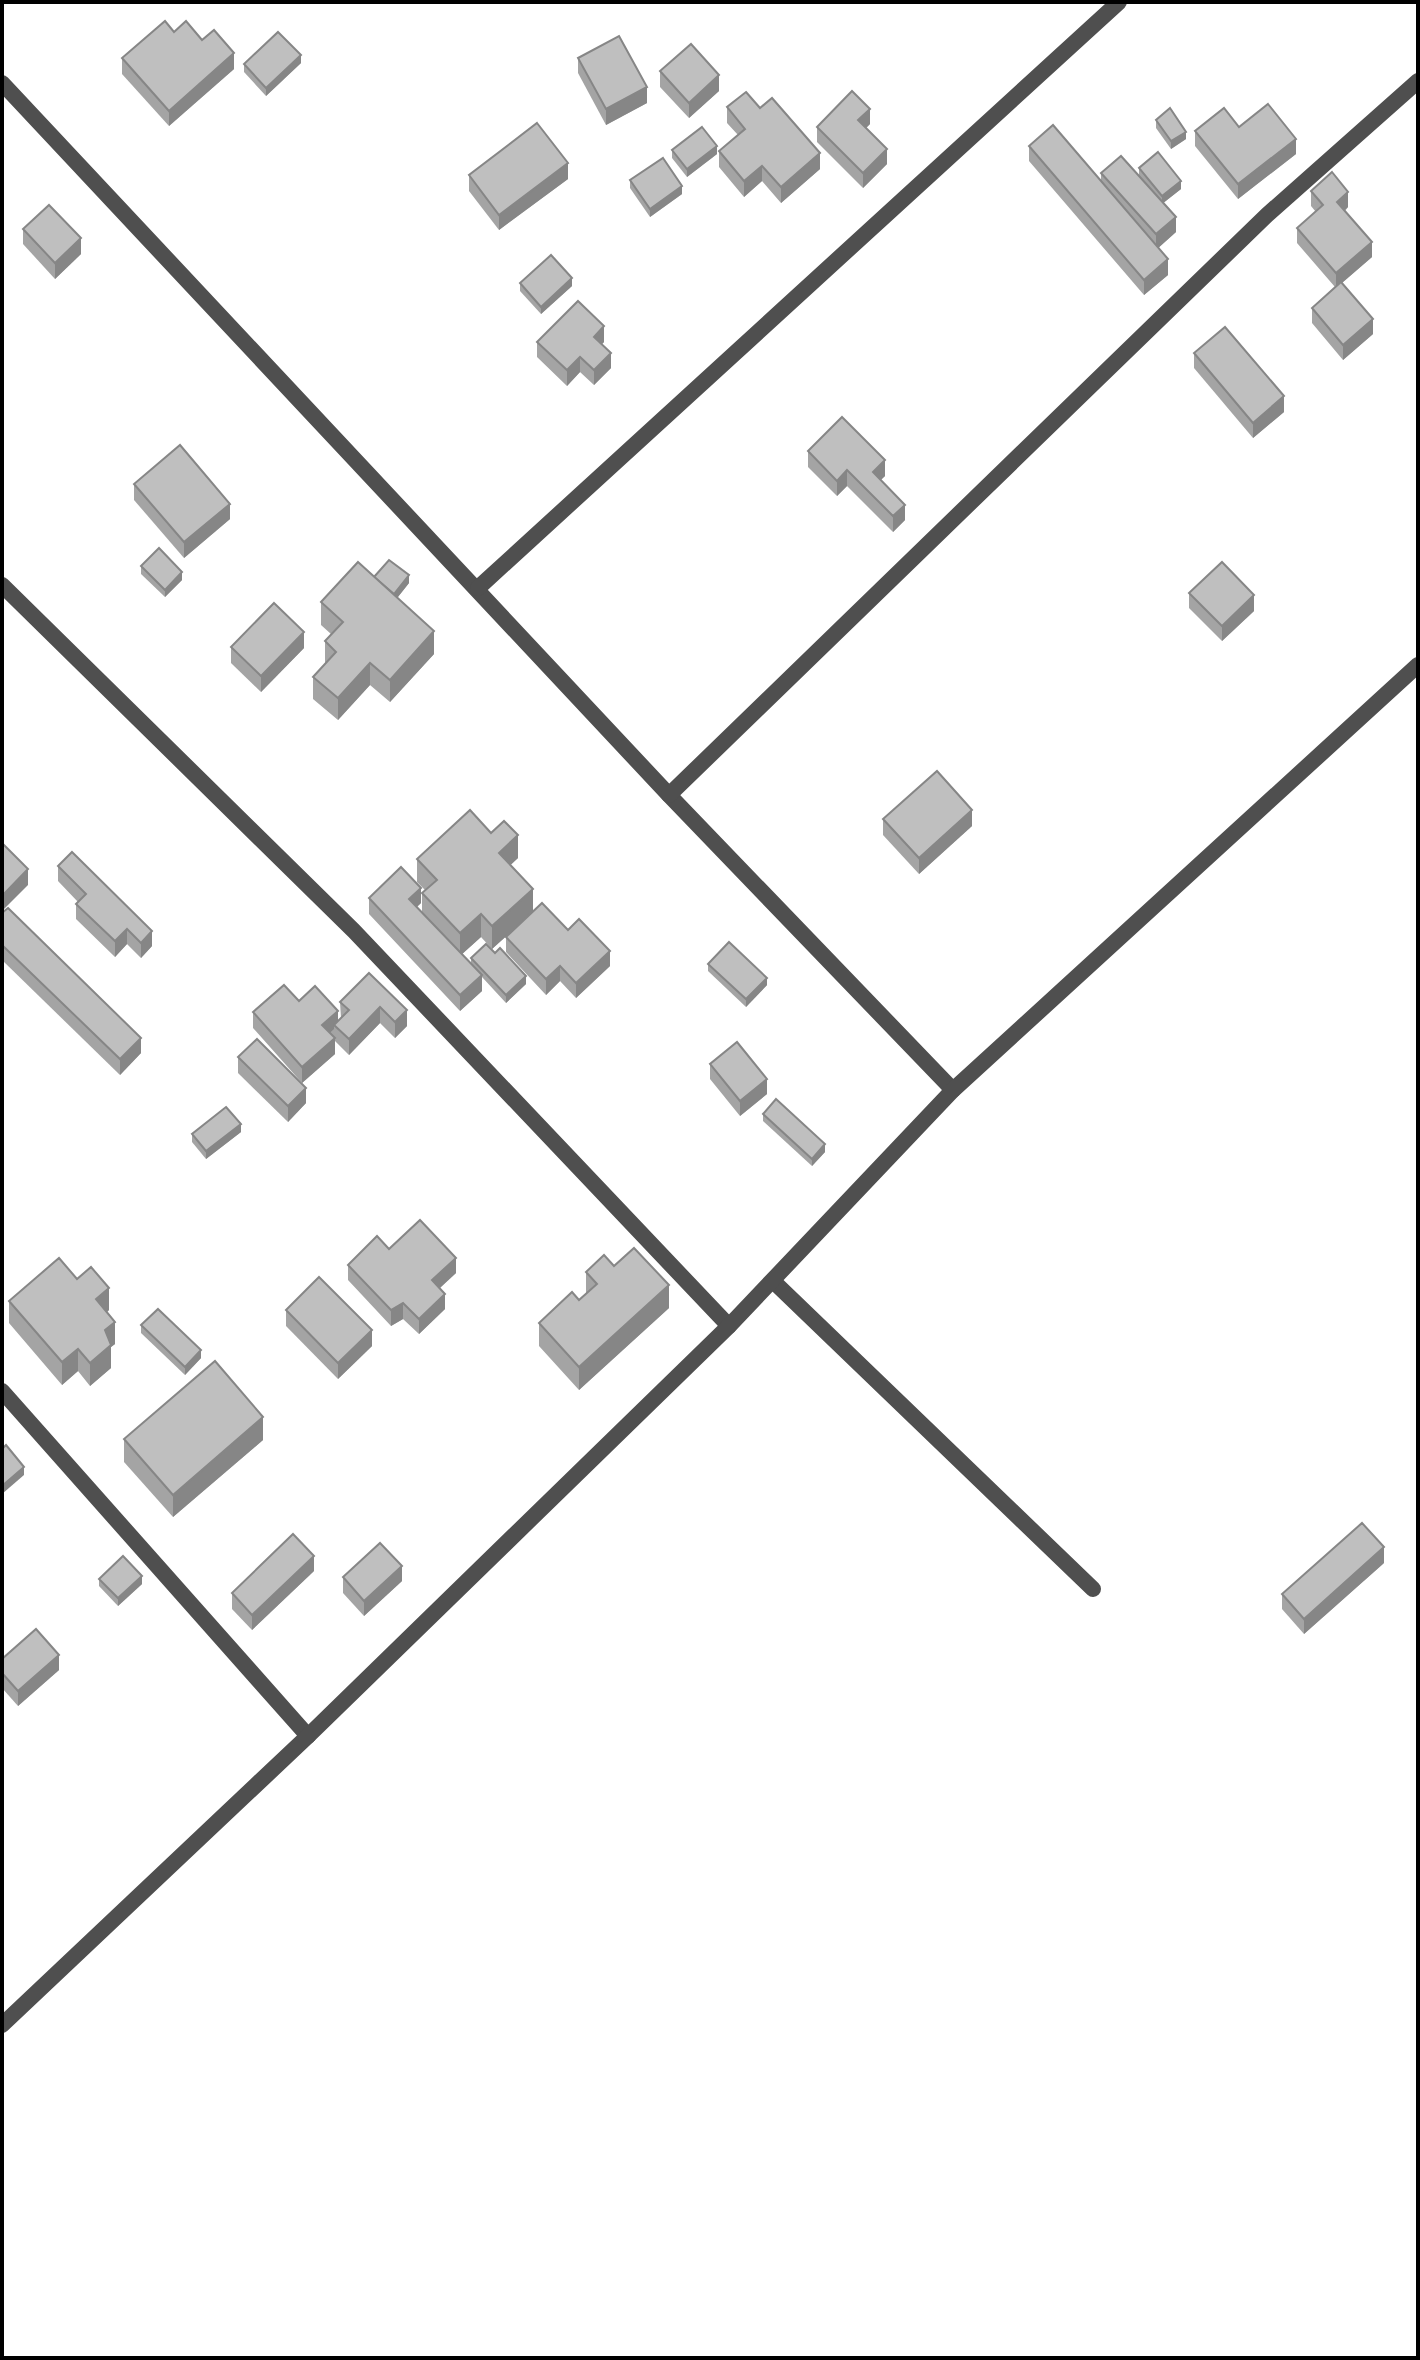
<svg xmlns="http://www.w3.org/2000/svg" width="1420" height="2360" font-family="Karla,sans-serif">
<rect width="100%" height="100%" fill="#fff"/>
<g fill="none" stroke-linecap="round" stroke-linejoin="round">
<g stroke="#4f4f4f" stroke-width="16">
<polyline points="2,83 669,795 953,1090"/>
<polyline points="2,585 354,931 729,1326"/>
<polyline points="478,588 1119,2"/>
<polyline points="669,795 1267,215 1418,81"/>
<polyline points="773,1281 1093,1589"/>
<polyline points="2,1391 308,1736"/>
<polyline points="2,2025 308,1736 729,1326 953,1090 1418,665"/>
</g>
</g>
<g fill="#a4a4a4">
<polygon points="174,32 202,40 234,69 169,126 122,74 122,58"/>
<polygon points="578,58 647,103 606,125 578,73"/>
<polygon points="301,63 266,96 244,72 244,64"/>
<polygon points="660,71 719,91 689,118 660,87"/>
<polygon points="727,107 820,169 781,203 762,181 744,197 719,167 719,151 738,135 727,123"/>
<polygon points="1156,120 1186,139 1171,149 1156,128"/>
<polygon points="870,124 866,128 887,164 863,188 817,142 817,127"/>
<polygon points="1239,127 1296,154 1238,199 1195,146 1195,131"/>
<polygon points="1029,146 1101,181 1101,173 1139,176 1139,168 1181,189 1163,203 1176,232 1158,248 1168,275 1144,295 1029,161"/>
<polygon points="672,150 717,154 687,177 672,158"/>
<polygon points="469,175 568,179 499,230 469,191"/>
<polygon points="630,180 682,194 650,217 630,188"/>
<polygon points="1311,191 1348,207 1345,211 1372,257 1342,283 1373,334 1343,360 1312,323 1312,308 1335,287 1297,243 1297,228 1316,212 1311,206"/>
<polygon points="23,229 81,254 55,279 23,244"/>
<polygon points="520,283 572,286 541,314 520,291"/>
<polygon points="537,342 604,342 602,344 611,368 594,385 580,372 567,386 537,357"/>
<polygon points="1194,353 1284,412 1253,438 1194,368"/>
<polygon points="808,451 885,476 880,480 905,520 893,532 847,486 837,496 808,467"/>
<polygon points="134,484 230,519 184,558 134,500"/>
<polygon points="141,566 182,580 165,597 141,574"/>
<polygon points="374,577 409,583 397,598 434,654 390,702 370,685 338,720 313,699 313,677 325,664 325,641 331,634 321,625 321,602"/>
<polygon points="1189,593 1254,611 1222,641 1189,608"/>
<polygon points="231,647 304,648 261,692 231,663"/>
<polygon points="883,819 972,826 919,874 883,835"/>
<polygon points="491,833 518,858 510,865 533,912 492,949 481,937 462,954 471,965 471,958 495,953 526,984 506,1003 482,977 482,991 460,1011 369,914 369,898 421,903 417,907 422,912 422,893 425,890 417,882 417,859"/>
<polygon points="58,866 152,946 141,958 127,944 115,957 76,919 76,904 78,902 58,881"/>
<polygon points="2,913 141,1053 120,1075 2,960"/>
<polygon points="568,930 610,966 576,998 560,981 546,995 506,952 506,937"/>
<polygon points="708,964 767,985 746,1007 708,971"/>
<polygon points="369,973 407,1026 395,1038 380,1023 349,1055 335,1041 335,1054 302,1083 253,1028 253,1012 299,1001 338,1022 341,1018 340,1002"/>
<polygon points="238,1057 306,1103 288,1122 238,1073"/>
<polygon points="710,1064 767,1094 740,1116 710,1079"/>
<polygon points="763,1114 825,1152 812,1166 763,1121"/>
<polygon points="241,1132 206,1159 192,1142 192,1134"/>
<polygon points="389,1249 456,1273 440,1288 445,1309 419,1334 403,1319 391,1326 348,1280 348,1265"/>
<polygon points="614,1266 669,1308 579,1390 539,1346 539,1323 579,1300 586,1294 586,1272"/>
<polygon points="77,1279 109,1310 107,1312 115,1344 111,1347 111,1368 90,1386 78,1371 62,1385 9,1323 9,1301"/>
<polygon points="286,1310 372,1346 338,1379 286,1326"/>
<polygon points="141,1325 201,1358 185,1375 141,1333"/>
<polygon points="124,1439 263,1440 173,1517 124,1462"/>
<polygon points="1384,1563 1304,1634 1282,1609 1282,1594"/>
<polygon points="314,1571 252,1630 232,1609 232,1593"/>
<polygon points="343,1577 402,1581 364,1616 343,1593"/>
<polygon points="99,1579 142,1584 118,1606 99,1586"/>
<polygon points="2,1659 59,1670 18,1706 2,1688"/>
</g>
<g fill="#868686">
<polygon points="234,53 234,69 169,126 169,111"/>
<polygon points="301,55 301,63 266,96 266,88"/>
<polygon points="719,75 719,91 689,118 689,103"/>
<polygon points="647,87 647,103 606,125 606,109"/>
<polygon points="870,109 870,124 858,136 858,120"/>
<polygon points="1186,132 1186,139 1171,149 1171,141"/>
<polygon points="1296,139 1296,154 1238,199 1238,184"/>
<polygon points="717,146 717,154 687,177 687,169"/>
<polygon points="887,149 887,164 863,188 863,173"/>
<polygon points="820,153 820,169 781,203 781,187"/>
<polygon points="568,163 568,179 499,230 499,215"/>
<polygon points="762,166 762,181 744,197 744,181"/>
<polygon points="1181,181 1181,189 1162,204 1162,196"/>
<polygon points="682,186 682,194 650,217 650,209"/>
<polygon points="1348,192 1348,207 1337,217 1337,202"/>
<polygon points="1176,217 1176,232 1156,250 1156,234"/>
<polygon points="81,238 81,254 55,279 55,263"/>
<polygon points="1372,242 1372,257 1336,288 1336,273"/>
<polygon points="1168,259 1168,275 1144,295 1144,280"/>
<polygon points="572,278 572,286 541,314 541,307"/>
<polygon points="1373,319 1373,334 1343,360 1343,345"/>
<polygon points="604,326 604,342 594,352 594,337"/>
<polygon points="611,353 611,368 594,385 594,370"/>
<polygon points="580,357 580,372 567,386 567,370"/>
<polygon points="1284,396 1284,412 1253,438 1253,423"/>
<polygon points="885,460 885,476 873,488 873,472"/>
<polygon points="847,470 847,486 837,496 837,481"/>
<polygon points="230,504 230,519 184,558 184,542"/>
<polygon points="905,505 905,520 893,532 893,516"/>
<polygon points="182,572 182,580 165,597 165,590"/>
<polygon points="409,575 409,583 394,602 394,594"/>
<polygon points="1254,595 1254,611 1222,641 1222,626"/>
<polygon points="434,631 434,654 390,702 390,680"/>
<polygon points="304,632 304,648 261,692 261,676"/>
<polygon points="370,663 370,685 338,720 338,698"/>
<polygon points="972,810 972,826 919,874 919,858"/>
<polygon points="518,835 518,858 499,876 499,853"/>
<polygon points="28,869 28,885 2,911 2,896"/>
<polygon points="421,888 421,903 409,914 409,899"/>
<polygon points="533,889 533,912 492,949 492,926"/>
<polygon points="481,914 481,937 460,956 460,933"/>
<polygon points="127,929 127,944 115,957 115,941"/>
<polygon points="152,931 152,946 141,958 141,943"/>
<polygon points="610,951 610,966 576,998 576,983"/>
<polygon points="560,966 560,981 546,995 546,979"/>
<polygon points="482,975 482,991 460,1011 460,995"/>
<polygon points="526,976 526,984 506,1003 506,995"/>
<polygon points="767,978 767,985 746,1007 746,999"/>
<polygon points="380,1007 380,1023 349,1055 349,1039"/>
<polygon points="407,1010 407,1026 395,1038 395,1022"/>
<polygon points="338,1011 338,1026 334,1025 334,1029 322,1040 322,1025"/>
<polygon points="141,1038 141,1053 120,1075 120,1059"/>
<polygon points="335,1038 335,1054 302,1083 302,1067"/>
<polygon points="767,1079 767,1094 740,1116 740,1101"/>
<polygon points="306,1088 306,1103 288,1122 288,1106"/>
<polygon points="241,1124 241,1132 206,1159 206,1151"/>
<polygon points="825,1144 825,1152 812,1166 812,1159"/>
<polygon points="456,1258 456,1273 432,1295 432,1280"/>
<polygon points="669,1285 669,1308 579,1390 579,1367"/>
<polygon points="109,1288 109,1310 96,1322 96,1299"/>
<polygon points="445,1294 445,1309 419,1334 419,1319"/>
<polygon points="403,1303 403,1319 391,1326 391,1310"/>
<polygon points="115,1322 115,1344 111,1347 111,1368 90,1386 90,1363 105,1330"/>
<polygon points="372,1330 372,1346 338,1379 338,1363"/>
<polygon points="78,1349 78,1371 62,1385 62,1362"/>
<polygon points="201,1350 201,1358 185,1375 185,1367"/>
<polygon points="263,1417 263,1440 173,1517 173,1495"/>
<polygon points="24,1467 24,1475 2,1494 2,1486"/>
<polygon points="1384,1547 1384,1563 1304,1634 1304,1619"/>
<polygon points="314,1556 314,1571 252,1630 252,1615"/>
<polygon points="402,1566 402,1581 364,1616 364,1601"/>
<polygon points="142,1576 142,1584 118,1606 118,1598"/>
<polygon points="59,1655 59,1670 18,1706 18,1691"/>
</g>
<g fill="#bfbfbf" stroke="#868686" stroke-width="2">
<polygon points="165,21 174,32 186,21 202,40 214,30 234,53 169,111 122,58"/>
<polygon points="278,32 301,55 266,88 244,64"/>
<polygon points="619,36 647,87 606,109 578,58"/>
<polygon points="691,44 719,75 689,103 660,71"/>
<polygon points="852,91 870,109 858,120 887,149 863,173 817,127"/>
<polygon points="746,92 760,108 772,98 820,153 781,187 762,166 744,181 719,151 745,129 727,107"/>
<polygon points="1268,104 1296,139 1238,184 1195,131 1224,108 1239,127"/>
<polygon points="1170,108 1186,132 1171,141 1156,120"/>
<polygon points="537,123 568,163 499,215 469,175"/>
<polygon points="1053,125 1168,259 1144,280 1029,146"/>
<polygon points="702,127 717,146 687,169 672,150"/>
<polygon points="1158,152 1181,181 1162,196 1139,168"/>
<polygon points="1121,156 1176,217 1156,234 1101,173"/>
<polygon points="663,158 682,186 650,209 630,180"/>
<polygon points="1332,172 1348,192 1337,202 1372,242 1336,273 1297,228 1323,205 1311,191"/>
<polygon points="49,205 81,238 55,263 23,229"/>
<polygon points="551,255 572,278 541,307 520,283"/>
<polygon points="1341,282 1373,319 1343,345 1312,308"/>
<polygon points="578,301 604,326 594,337 611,353 594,370 580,357 567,370 537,342"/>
<polygon points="1225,327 1284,396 1253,423 1194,353"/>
<polygon points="842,417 885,460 873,472 905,505 893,516 847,470 837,481 808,451"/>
<polygon points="180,445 230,504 184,542 134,484"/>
<polygon points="159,548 182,572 165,590 141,566"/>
<polygon points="389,560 409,575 394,594 374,577"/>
<polygon points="358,562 434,631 390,680 370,663 338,698 313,677 336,652 325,641 343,622 321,602"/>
<polygon points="1222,562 1254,595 1222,626 1189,593"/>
<polygon points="274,603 304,632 261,676 231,647"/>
<polygon points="937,771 972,810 919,858 883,819"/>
<polygon points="470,810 491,833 504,821 518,835 499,853 533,889 492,926 481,914 460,933 422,893 437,880 417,859"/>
<polygon points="2,843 28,869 2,896"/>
<polygon points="72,852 152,931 141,943 127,929 115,941 76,904 86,894 58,866"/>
<polygon points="401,867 421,888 409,899 482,975 460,995 369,898"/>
<polygon points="542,903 568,930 579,919 610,951 576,983 560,966 546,979 506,937"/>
<polygon points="8,908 141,1038 120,1059 2,945 2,913"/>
<polygon points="729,942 767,978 746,999 708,964"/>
<polygon points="486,944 495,953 500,948 526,976 506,995 471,958"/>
<polygon points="369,973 407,1010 395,1022 380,1007 349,1039 334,1025 349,1010 340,1002"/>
<polygon points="284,985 299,1001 315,986 338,1011 322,1025 335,1038 302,1067 253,1012"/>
<polygon points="257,1039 306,1088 288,1106 238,1057"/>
<polygon points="737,1042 767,1079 740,1101 710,1064"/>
<polygon points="776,1099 825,1144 812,1159 763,1114"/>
<polygon points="226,1107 241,1124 206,1151 192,1134"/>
<polygon points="420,1220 456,1258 432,1280 445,1294 419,1319 403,1303 391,1310 348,1265 377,1236 389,1249"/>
<polygon points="634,1248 669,1285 579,1367 539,1323 572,1292 579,1300 597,1284 586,1272 604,1255 614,1266"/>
<polygon points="59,1258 77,1279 91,1267 109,1288 96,1299 115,1322 105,1330 111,1345 90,1363 78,1349 62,1362 9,1301"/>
<polygon points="319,1277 372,1330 338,1363 286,1310"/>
<polygon points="158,1309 201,1350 185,1367 141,1325"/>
<polygon points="215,1361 263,1417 173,1495 124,1439"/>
<polygon points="6,1445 24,1467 2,1486 2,1449"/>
<polygon points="1362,1523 1384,1547 1304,1619 1282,1594"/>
<polygon points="293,1534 314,1556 252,1615 232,1593"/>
<polygon points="380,1543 402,1566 364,1601 343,1577"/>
<polygon points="123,1556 142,1576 118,1598 99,1579"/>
<polygon points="36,1629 59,1655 18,1691 2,1673 2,1659"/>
</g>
<rect width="1420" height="2360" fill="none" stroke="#000000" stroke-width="8"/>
</svg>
